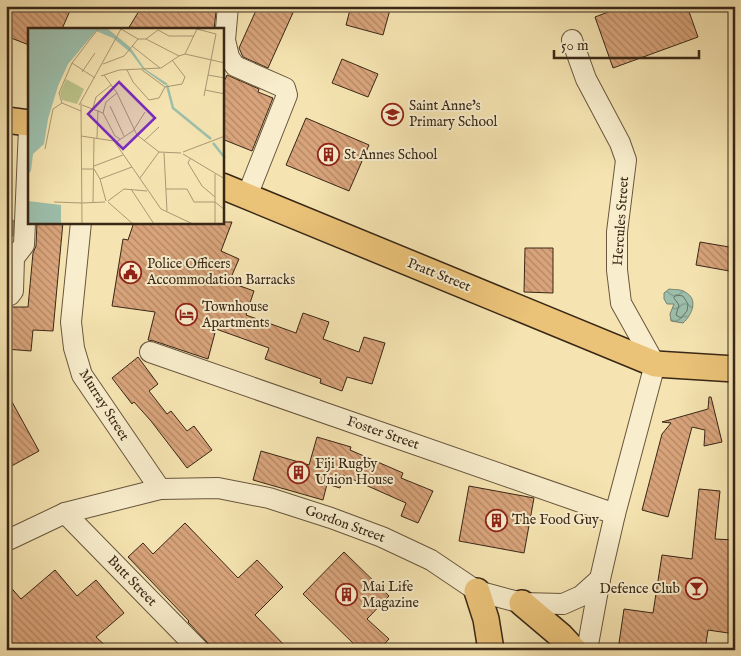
<svg xmlns="http://www.w3.org/2000/svg" width="741" height="656" font-family="'IM FELL English',serif">
<defs>
<pattern id="water-waves" width="16" height="10" patternUnits="userSpaceOnUse" patternTransform="scale(1.25)"><rect width="16" height="10" fill="#9cbfac"/><path d="M0 5q4-4 8 0t8 0" fill="none" stroke="#809b8b"/></pattern>
<pattern id="building-back-hatch" width="6" height="6" patternUnits="userSpaceOnUse" patternTransform="scale(1.25)"><rect width="6" height="6" fill="#d9a47b"/><path d="M-1 5l2 2M0 0l6 6M5-1l2 2" fill="none" stroke="#b18664"/></pattern>
</defs>
<rect width="100%" height="100%" fill="#f5e4b1"/>
<filter id="stains"><feTurbulence type="fractalNoise" baseFrequency=".004" numOctaves="4"/><feColorMatrix values="0 0 0 0 .2 0 0 0 0 .09 0 0 0 0 .02 0 0 0 .5 -.17"/></filter>
<radialGradient id="worn" r=".72"><stop offset=".6" stop-color="#630" stop-opacity="0"/><stop offset="1" stop-color="#630" stop-opacity=".3"/></radialGradient>
<path fill="url(#water-waves)" stroke="#748270" d="M669,289c6,1 12,0 16,3 14,7 7,23 -2,31l-12,-2 -1,-7 4,-10h-7l-3,-5v-6z"/>
<g fill="none" stroke-linecap="round" stroke-linejoin="round">
<polygon stroke="#6a7361" stroke-width="1" points="676,295 683,296 688,304 687,311 681,318 676,315 679,305 674,298"/>
</g>
<g fill="url(#building-back-hatch)" stroke="#392716">
<polygon points="6,6 72,6 62,29 29,29 29,45 6,36"/>
<polygon points="142,6 206,6 216,12 214,29 128,29"/>
<polygon points="258,6 296,6 268,68 243,57 239,48"/>
<polygon points="351,6 391,6 383,35 346,25"/>
<polygon points="624,6 687,6 698,37 613,68 595,17"/>
<polygon points="342,59 378,74 368,97 332,83"/>
<polygon points="227,75 259,89 258,92 273,98 252,151 222,139 222,86"/>
<polygon points="306,118 369,145 349,191 286,165"/>
<polygon points="6,220 13,220 13,236 6,235"/>
<polygon points="37,222 63,222 53,331 33,330 31,351 6,349 6,307 28,307 33,253 36,246"/>
<polygon points="134,222 232,222 221,251 239,259 229,282 254,291 246,315 296,333 303,313 329,322 323,339 359,352 364,337 385,343 372,384 347,377 342,391 320,383 321,379 265,359 269,348 216,329 208,359 154,341 148,340 155,312 112,306 123,239 128,240"/>
<polygon points="700,242 735,248 735,272 696,265"/>
<polygon points="525,248 553,248 553,293 524,292"/>
<polygon points="138,357 158,384 149,391 167,414 171,411 187,431 194,426 212,450 187,468 151,421 134,402 132,404 112,378"/>
<polygon points="6,391 39,451 6,469"/>
<polygon points="709,397 711,397 722,442 704,446 705,430 692,427 668,517 642,510 662,434 671,423 662,422 708,409"/>
<polygon points="317,437 351,447 350,450 403,473 401,478 433,491 418,523 401,516 406,503 343,475 340,488 327,484 323,500 253,480 261,451 309,465"/>
<polygon points="469,486 534,498 524,553 459,541"/>
<polygon points="699,489 720,491 715,539 735,540 735,634 708,630 705,650 618,650 624,609 653,613 662,555 692,559"/>
<polygon points="185,523 238,578 257,560 283,587 255,615 289,650 212,650 207,642 188,622 189,621 128,557 143,543 153,554"/>
<polygon points="344,552 389,596 367,619 389,639 379,650 360,650 303,594"/>
<polygon points="55,570 77,596 96,580 124,613 96,637 110,650 6,650 6,582 21,599"/>
</g>
<g fill="none" stroke-linecap="round" stroke-linejoin="round">
<defs>
<g id="minor">
<polyline points="228,6 225,40 229,57 235,66 285,88 287,95 247,196"/>
<polyline points="572,40 586,79 620,143 626,160 617,232 617,270 621,303 655,364 615,514 600,579 587,650"/>
<polyline points="81,222 71,322 74,348 82,375 160,489"/>
<polyline points="6,295 10,295 13,291 14,258 24,245 29,128"/>
<polyline points="150,352 615,514"/>
<polyline points="65,513 199,650"/>
<polyline points="6,541 65,513 160,489 218,488 269,498 331,518 382,537 431,560 477,591 522,603 563,604 581,596 600,579"/>
</g>
<g id="major">
<polyline points="6,120 29,123"/>
<polyline points="222,186 655,364 735,369"/>
<polyline points="477,591 486,619 491,650"/>
<polyline points="522,603 561,636 574,650"/>
</g>
</defs>
<use href="#minor" stroke="#68563d" stroke-width="22"/>
<use href="#major" stroke="#392716" stroke-width="28"/>
<use href="#minor" stroke="#f8edcc" stroke-width="20"/>
<use href="#major" stroke="#eac278" stroke-width="25"/>
</g>
<defs>
<symbol id="school-ring" viewBox="-11 -11 22 22"><circle r="9.5" fill="#f8edcc" stroke="#8f2418" stroke-width="1.5"/><path d="M0-5L7-2L0 1L-7-2ZM-4 1L0 2.5L4 1V4Q0 6-4 4Z" fill="#8f2418"/></symbol>
<symbol id="building-ring" viewBox="-11 -11 22 22"><circle r="9.5" fill="#f8edcc" stroke="#8f2418" stroke-width="1.5"/><path d="M-4-6H4V6H1V3H-1V6H-4ZM-2.5-4.3h1.7v1.8h-1.7ZM.8-4.3h1.7v1.8H.8ZM-2.5-1h1.7V.8h-1.7ZM.8-1h1.7V.8H.8Z" fill="#8f2418"/></symbol>
<symbol id="civic-ring" viewBox="-11 -11 22 22"><circle r="9.5" fill="#f8edcc" stroke="#8f2418" stroke-width="1.5"/><path d="M-.6-6.5H3V-4.5H.6V-3L4-1V1h2V6H-6V1h2V-1L-.6-3ZM-1.2 2.5V6h2.4V2.5Z" fill="#8f2418"/></symbol>
<symbol id="hotel-ring" viewBox="-11 -11 22 22"><circle r="9.5" fill="#f8edcc" stroke="#8f2418" stroke-width="1.5"/><path d="M-6-4.5h1.5V1H6V5H4.5V3h-9V5H-6ZM-4 0a1.8 1.8 0 1 1 3.6 0ZM.5 0V-2.5h3Q6-2.5 6 0Z" fill="#8f2418"/></symbol>
<symbol id="bar-ring" viewBox="-11 -11 22 22"><circle r="9.5" fill="#f8edcc" stroke="#8f2418" stroke-width="1.5"/><path d="M-6-5H6L.8 .8V4.5H3.5V6h-7V4.5H-.8V.8Z" fill="#8f2418"/></symbol>
</defs>
<g fill-rule="evenodd">
<use href="#school-ring" x="380" y="102" width="25" height="25"/>
<use href="#building-ring" x="316" y="142" width="25" height="25"/>
<use href="#civic-ring" x="118" y="260" width="25" height="25"/>
<use href="#hotel-ring" x="174" y="302" width="25" height="25"/>
<use href="#building-ring" x="286" y="460" width="25" height="25"/>
<use href="#building-ring" x="484" y="508" width="25" height="25"/>
<use href="#bar-ring" x="684" y="576" width="25" height="25"/>
<use href="#building-ring" x="334" y="582" width="25" height="25"/>
</g>
<g text-anchor="middle" dominant-baseline="central" stroke-width="4" stroke-linejoin="round" paint-order="stroke">
<g font-size="14" fill="#392716" stroke="#f8edcc" text-anchor="start">
<text x="409" y="106">Saint Anne's<tspan x="409" dy="16">Primary School</tspan></text>
<text x="344" y="155">St Annes School</text>
<text x="147" y="264">Police Officers<tspan x="147" dy="16">Accommodation Barracks</tspan></text>
<text x="202" y="307">Townhouse<tspan x="202" dy="16">Apartments</tspan></text>
<text x="315" y="464">Fiji Rugby<tspan x="315" dy="16">Union House</tspan></text>
<text x="512" y="520">The Food Guy</text>
<text x="362" y="587">Mai Life<tspan x="362" dy="16">Magazine</tspan></text>
<text x="680" y="589" text-anchor="end">Defence Club</text>
</g>
<g font-size="14" fill="#392716" stroke="#f8edcc">
<text transform="translate(621 221) rotate(-86)">Hercules Street</text>
<text transform="translate(439 275) rotate(22)">Pratt Street</text>
<text transform="translate(104 405) rotate(58)">Murray Street</text>
<text transform="translate(383 433) rotate(19)">Foster Street</text>
<text transform="translate(345 524) rotate(20)">Gordon Street</text>
<text transform="translate(132 581) rotate(46)">Butt Street</text>
</g>
</g>
<g transform="translate(28 28)">
<rect width="196" height="196" fill="#f5e4b1"/>
<path d="M38,51l18,10 -7,15 -15,-4 -2,-7z" fill="#bcc48c"/>
<path d="M0,1h80l22,18 15,22 23,15 -3,1 -22,-16 -12,-16 -18,-15 -17,-7 -28,33 -10,22 -10,33 -4,25 -11,10 -2,17 -3,3zM0,173l33,4v19h-33z" fill="#9cbfac"/>
<path fill="none" stroke="#9cbfac" stroke-width="2.5" d="M139,57l6,23 38,31M185,115l12,15"/>
<path fill="none" stroke="#aa9873" stroke-width="1" d="M93,1l17,10M169,1l19,5 -12,62M118,11l12,-9 11,6h25M104,18l28,22M157,26l40,9M157,26l12,-25M44,35l23,15M75,36l21,-8 14,-17h8l33,17 6,-2M99,42l6,12 16,18 10,-2 6,-11M114,42l23,17M54,44l13,-19M76,47l13,18 20,42 22,17 22,1M180,47l17,3M73,48l18,-6 42,-2 18,-12M137,59l17,-3 3,-7 -13,-17M177,62l20,4M53,75l1,121M51,77l42,-76M54,77l21,8 12,23 5,3M82,78l14,30M65,80l3,-11 15,-12M53,83l-19,-8 -3,-10 13,-30 26,-34M75,85l3,-11 11,-9M53,108l33,5 47,68 32,15M69,110l1,-28M116,113l15,-14M88,114l17,-11 12,-19M17,121l8,-40 9,-6M155,124l42,-16M136,125l3,58M155,126l42,25M162,131l-2,4 14,23 13,11M66,138l29,-11M54,141h12l6,10 6,22M112,150l19,-26M72,151l32,-12M103,161l23,35M138,161h21l7,13h21l10,8M80,173l16,-12 23,2M26,174l28,1M80,174l25,22M54,175l23,-1M65,175l1,-65M187,196v-50"/>
<path fill="#7b2cbf" fill-opacity="0.15" stroke="#7b2cbf" stroke-width="2.5" d="M91,54l36,36 -32,31 -35,-35z"/>
<rect width="196" height="196" fill="none" stroke="#392716" stroke-width="2.5"/>
</g>
<rect width="741" height="656" fill="none" stroke="#f5e4b1" stroke-width="25"/>
<rect x="8" y="8" width="726" height="641" fill="none" stroke="#392716" stroke-width="2.5"/>
<rect x="12" y="12" width="716" height="631" fill="none" stroke="#392716"/>
<path d="M554 50v8h145v-8" fill="none" stroke="#392716" stroke-width="2.5"/>
<text x="561" y="50" font-size="15" fill="#392716" stroke="#f8edcc" stroke-width="4" paint-order="stroke">50 m</text>
<rect width="100%" height="100%" filter="url(#stains)"/>
<rect width="100%" height="100%" fill="url(#worn)"/>
</svg>
